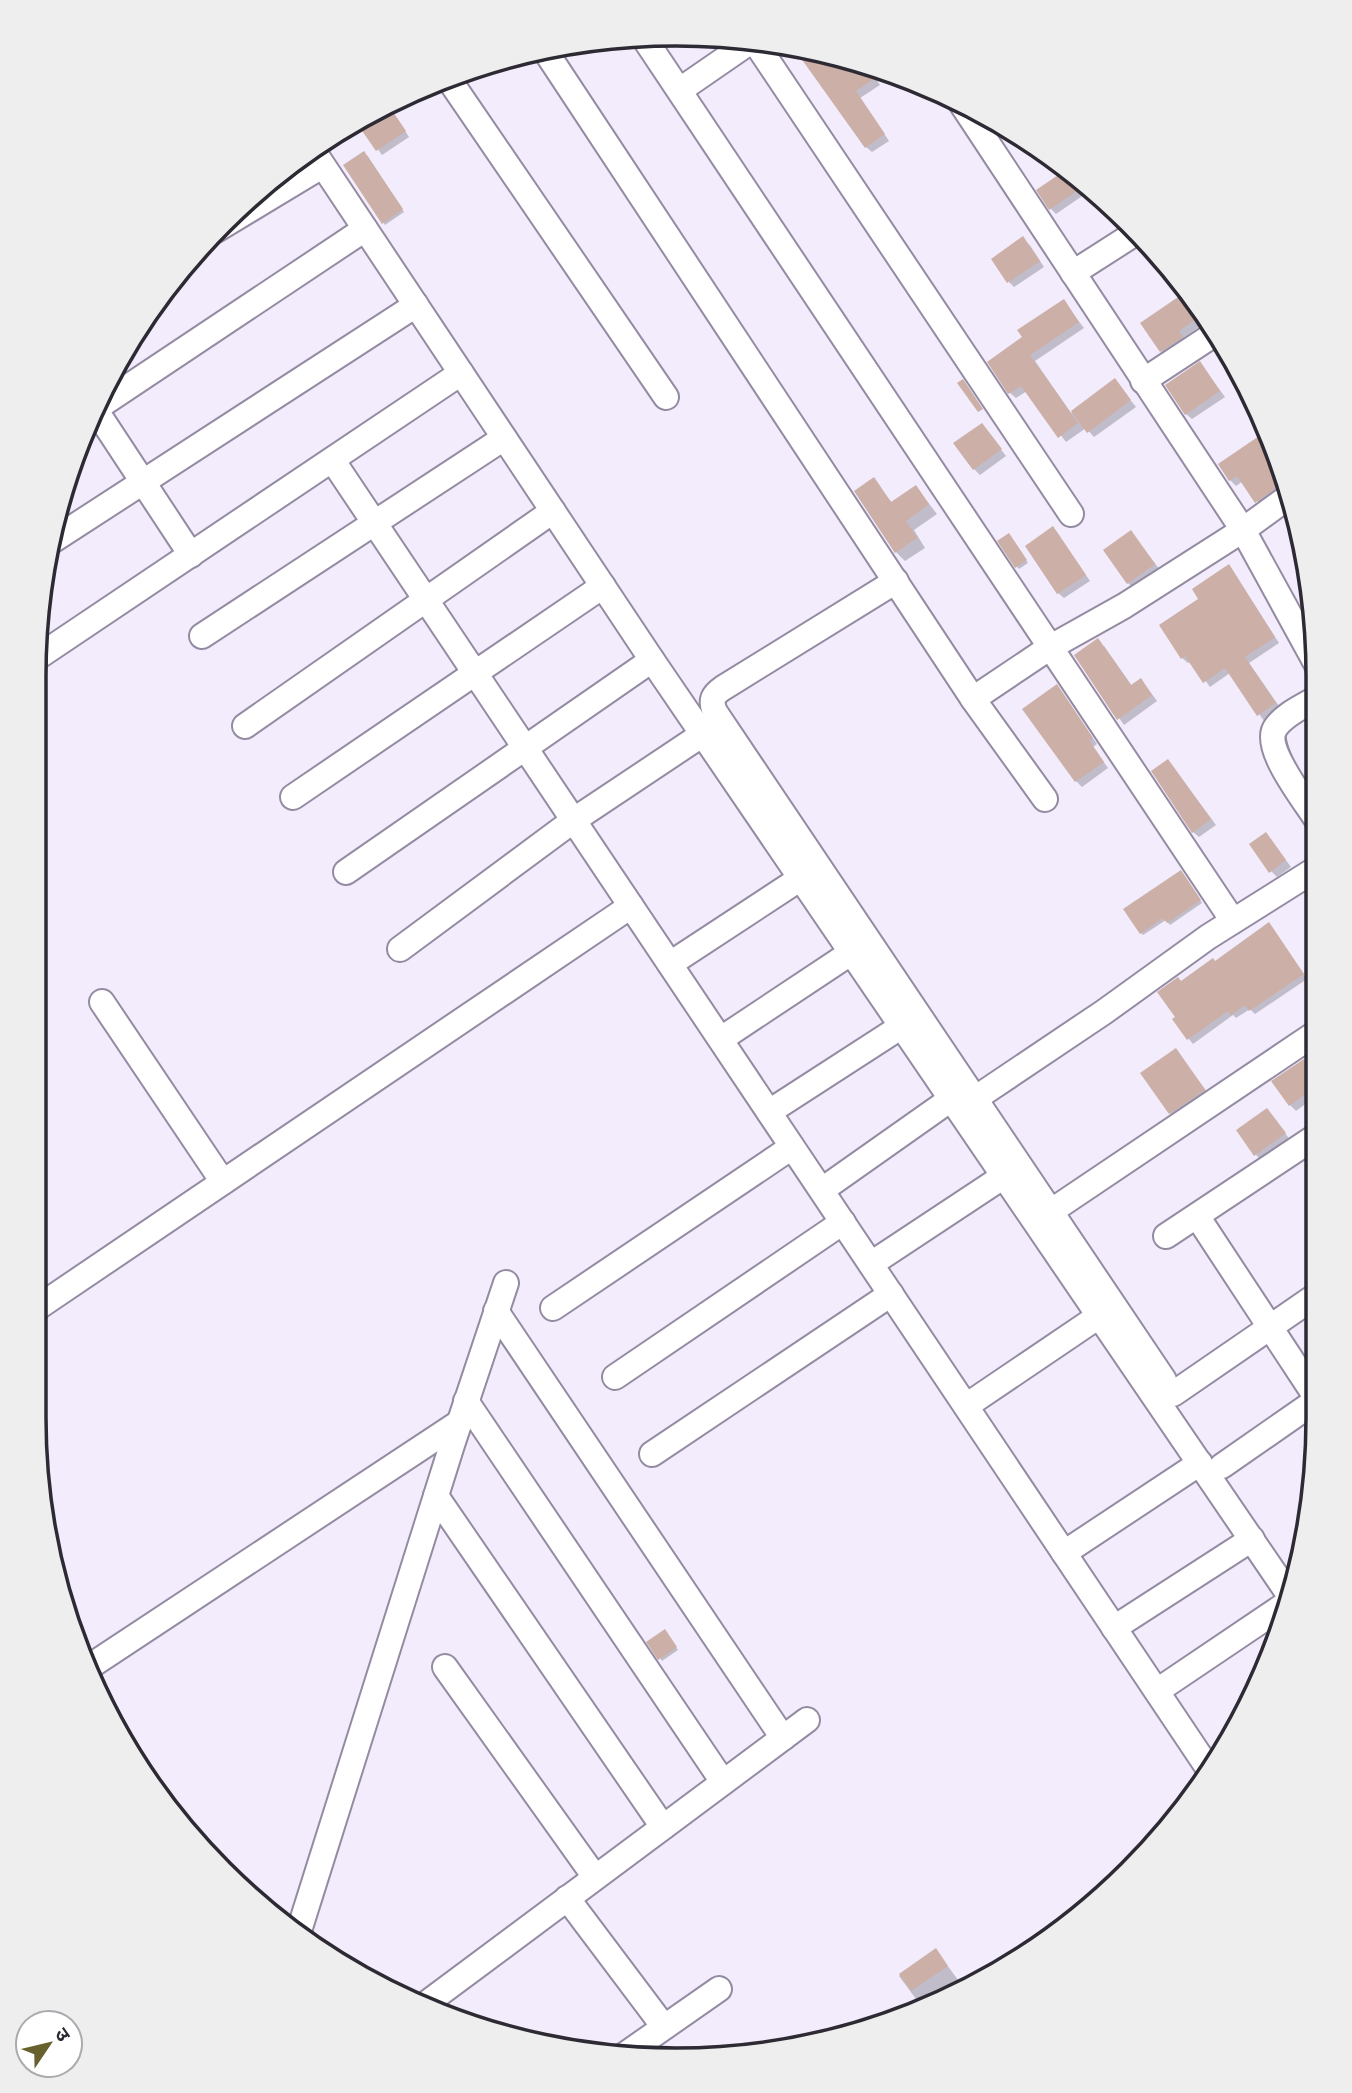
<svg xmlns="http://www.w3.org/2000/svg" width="1352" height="2093" font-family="Manrope,'Noto Sans Devanagari',sans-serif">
<rect width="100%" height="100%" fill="#f2ecfc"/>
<g fill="#0003">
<polygon points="796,47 865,63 880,85 860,98 889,141 872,152 866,147"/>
<polygon points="492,62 493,64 470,79 464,73"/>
<polygon points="430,85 392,111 409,137 382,155 358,121 391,100"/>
<polygon points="367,155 404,212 385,225 383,222"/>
<polygon points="1068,170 1087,183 1091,190 1056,214 1051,209"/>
<polygon points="1029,244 1044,267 1014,287 1009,282"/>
<polygon points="1187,293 1208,321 1184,337 1188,343 1167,357 1161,351"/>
<polygon points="1063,301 1084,328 1035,361 1071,413 1115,381 1136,407 1094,437 1086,428 1066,442 1027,391 1016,398 1010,393 1024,338"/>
<polygon points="1200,363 1225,397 1192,419 1186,414"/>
<polygon points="982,425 1006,456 980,475 974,469"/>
<polygon points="1265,435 1271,441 1289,488 1262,507 1243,481 1236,486 1230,480"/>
<polygon points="874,480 892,503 916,487 937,514 914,530 925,548 905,561 896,552 856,492"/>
<polygon points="1131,532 1160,570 1134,589 1128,583"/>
<polygon points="1058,534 1090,581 1064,598 1058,593"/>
<polygon points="1011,538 1028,563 1019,569 1017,567"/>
<polygon points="1229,566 1279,643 1249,663 1281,709 1264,721 1230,673 1210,687 1191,661 1188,663 1182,658"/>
<polygon points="1104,646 1132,686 1146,686 1157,701 1124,725 1076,656"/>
<polygon points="1057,686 1097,744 1093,747 1108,768 1082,787 1076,781"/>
<polygon points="1173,767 1216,825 1199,837 1193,832"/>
<polygon points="1271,840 1291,867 1277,877 1271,871"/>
<polygon points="1183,874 1202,903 1170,925 1166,920 1143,935 1141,933"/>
<polygon points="1273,929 1307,979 1255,1014 1250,1009 1236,1018 1233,1015 1193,1044 1174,1020 1178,1017 1181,983"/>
<polygon points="1316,976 1316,990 1309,980"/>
<polygon points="1181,1056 1210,1096 1176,1119 1170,1113"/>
<polygon points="1304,1061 1315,1074 1315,1097 1296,1111 1290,1105"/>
<polygon points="1273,1116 1290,1140 1261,1160 1256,1155"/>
<polygon points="667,1634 678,1650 662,1661 660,1658"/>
<polygon points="936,1950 961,1984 919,2003 899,1976"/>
</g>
<g fill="#ccafa6">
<polygon points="793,47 865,63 875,78 856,91 885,134 865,148"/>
<polygon points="387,103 406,131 376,151 356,122"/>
<polygon points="364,151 403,209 382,224 343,165"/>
<polygon points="1067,169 1087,184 1049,210 1036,190"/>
<polygon points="1023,236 1040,261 1007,283 991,259"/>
<polygon points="1187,291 1203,314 1179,331 1183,337 1160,352 1140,323"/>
<polygon points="1064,299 1079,322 1030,355 1078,423 1058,438 1021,386 1008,394 987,362 1022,337 1017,330"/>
<polygon points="1200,361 1220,391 1185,415 1165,385"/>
<polygon points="1115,378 1131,400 1087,433 1071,411"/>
<polygon points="963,379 983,409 978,412 957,383"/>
<polygon points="982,423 1002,449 973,470 953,443"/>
<polygon points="1265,432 1271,442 1286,481 1255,503 1237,476 1229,481 1218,464"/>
<polygon points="874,477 891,502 916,485 929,504 906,521 917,538 895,553 854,491"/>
<polygon points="1053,526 1086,575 1057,594 1025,546"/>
<polygon points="1131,530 1155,564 1127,584 1103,550"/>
<polygon points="1009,533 1027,560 1015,568 997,541"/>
<polygon points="1229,564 1275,637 1245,657 1276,703 1257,716 1225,668 1203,683 1185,656 1181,659 1159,625 1198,599 1192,589"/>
<polygon points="1098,638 1131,685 1141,678 1152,695 1117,720 1074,655"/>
<polygon points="1057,684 1093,738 1089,740 1104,762 1075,782 1022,709"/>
<polygon points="1168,759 1211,819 1192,833 1151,771"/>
<polygon points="1266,832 1286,860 1269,873 1249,844"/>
<polygon points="1181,870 1201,900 1167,923 1163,918 1140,934 1123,909"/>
<polygon points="1269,922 1304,974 1249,1011 1245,1005 1231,1015 1228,1011 1187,1040 1172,1019 1175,1017 1157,992 1178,977 1181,981 1213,958 1215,961"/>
<polygon points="1176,1048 1205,1090 1169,1114 1140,1073"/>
<polygon points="1304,1059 1315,1074 1315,1087 1289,1106 1271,1081"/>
<polygon points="1267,1108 1286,1133 1254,1156 1236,1130"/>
<polygon points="665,1629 677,1647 658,1660 646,1642"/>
<polygon points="936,1948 948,1966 911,1991 899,1974"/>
</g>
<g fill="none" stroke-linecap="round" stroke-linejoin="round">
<defs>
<g id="minor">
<polyline points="642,35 1233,921"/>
<polyline points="753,39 1071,514"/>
<polyline points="544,49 973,699 1045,799"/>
<polyline points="448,78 666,397"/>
<polyline points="680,90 754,39"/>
<polyline points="961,103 1243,530 1317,665"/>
<polyline points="312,149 652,660 1288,1593"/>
<polyline points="216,230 322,166"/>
<polyline points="1073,273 1137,232"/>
<polyline points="1143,381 1216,333"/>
<polyline points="95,409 365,229"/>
<polyline points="95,409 191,555"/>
<polyline points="333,461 1206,1765"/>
<polyline points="52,541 416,305"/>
<path d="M896,581l-173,107c-10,7 -13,12 -8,24l449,668"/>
<polyline points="202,636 504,438"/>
<polyline points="38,657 461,373"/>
<polyline points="973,699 1049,648 1124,606 1243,530 1291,495"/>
<polyline points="245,726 553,511"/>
<polyline points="293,797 603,586"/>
<path d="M1317,820c-12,-19 -56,-74 -41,-93 9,-13 28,-21 41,-29"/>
<polyline points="346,872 652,660"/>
<polyline points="400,949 574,820 703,734"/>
<polyline points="670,964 801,878"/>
<polyline points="102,1002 223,1182"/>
<polyline points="721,1039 852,952"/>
<polyline points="973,1100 1104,1012 1208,937 1316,869"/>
<polyline points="769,1112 902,1026"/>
<polyline points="822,1190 951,1099"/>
<polyline points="1050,1212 1316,1033"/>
<polyline points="1197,1216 1314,1394"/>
<polyline points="1166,1236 1315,1137"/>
<polyline points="871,1264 1004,1176"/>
<polyline points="553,1308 792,1147"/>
<polyline points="34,1310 631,906"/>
<polyline points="496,1311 783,1738"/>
<polyline points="615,1377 843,1222"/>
<polyline points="1173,1394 1314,1297"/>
<polyline points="466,1401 723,1782"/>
<polyline points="966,1406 1099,1316"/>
<polyline points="652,1454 891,1294"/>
<polyline points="1222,1466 1314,1402"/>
<polyline points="436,1496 663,1827"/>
<polyline points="1064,1553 1200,1463"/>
<polyline points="1114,1628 1252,1539"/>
<polyline points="89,1667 460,1422"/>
<polyline points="445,1667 595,1877"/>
<polyline points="1157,1691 1286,1604"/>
<polyline points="567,1898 664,2027"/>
<polyline points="298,1934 452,1445 506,1283"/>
<polyline points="427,2003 807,1720"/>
<polyline points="623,2056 719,1989"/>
</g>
</defs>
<use href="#minor" stroke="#948ba3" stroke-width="28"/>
<use href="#minor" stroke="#fff" stroke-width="24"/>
</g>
<path d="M0 0H1352V2093H0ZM676 46H676A630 630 0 0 1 1306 676V1418A630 630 0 0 1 676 2048H676A630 630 0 0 1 46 1418V676A630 630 0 0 1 676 46Z" fill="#eeeeef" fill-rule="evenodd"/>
<path fill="none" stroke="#2e2a34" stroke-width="3.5" d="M676 46H676A630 630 0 0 1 1306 676V1418A630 630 0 0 1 676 2048H676A630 630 0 0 1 46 1418V676A630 630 0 0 1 676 46Z"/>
<g transform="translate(49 2044) rotate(55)"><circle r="33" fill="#ffffff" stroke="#abaaae" stroke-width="2"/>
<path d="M0-5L12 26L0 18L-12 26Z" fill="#67612e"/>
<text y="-10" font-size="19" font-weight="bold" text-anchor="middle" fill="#2e2a34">उ</text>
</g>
</svg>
